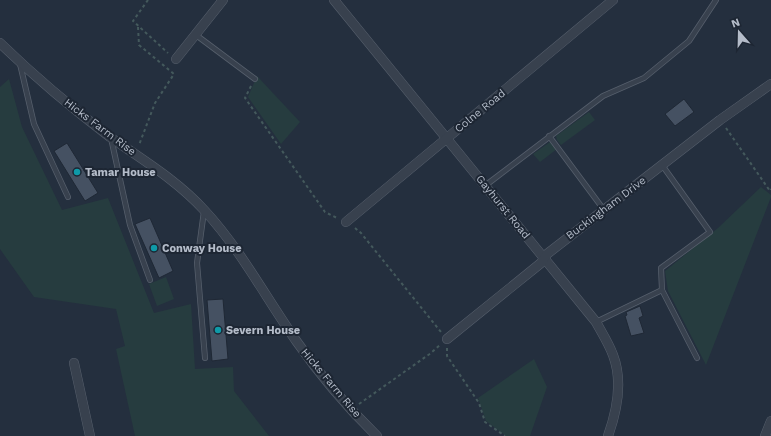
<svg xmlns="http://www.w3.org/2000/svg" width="771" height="436" font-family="'Work Sans',sans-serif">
<rect width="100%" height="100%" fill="#242f3e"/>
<g fill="#263c3f">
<polygon points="257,76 300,122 281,144 248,97"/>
<polygon points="9,79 22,127 62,210 108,198 154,313 191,304 195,369 233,367 234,391 269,436 135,436 116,349 125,346 116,309 34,297 0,249 0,87"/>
<polygon points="589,112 595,120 561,145 557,140 556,136"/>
<polygon points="550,142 557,149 540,162 533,154"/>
<polygon points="761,187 771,195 771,197 706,365 668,291 665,271 718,228"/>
<polygon points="166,277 174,299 157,306 149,284"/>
<polygon points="534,359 547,387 530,436 506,436 486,421 478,398"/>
</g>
<g fill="#455162" stroke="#1f2835">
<polygon points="684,99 694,112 675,126 665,114"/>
<polygon points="67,143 98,193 85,201 54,151"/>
<polygon points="150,218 173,271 159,278 135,224"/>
<polygon points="223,299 228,359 212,361 207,300"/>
<polygon points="640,306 643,316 639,318 644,333 631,336 625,316 627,315 626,312"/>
</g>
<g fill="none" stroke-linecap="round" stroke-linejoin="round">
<defs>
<g id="lane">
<polyline points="196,35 255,79"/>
<polyline points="20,64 34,124 68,197"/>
<polyline points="549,136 604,210"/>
<polyline points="111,138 130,225 150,280"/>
<polyline points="662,165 710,232 661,268 662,290 697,358"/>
<polyline points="486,185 603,96 644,78 689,41 716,0"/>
<polyline points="204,211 197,263 205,358"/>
<polyline points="596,322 662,290"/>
</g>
<g id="street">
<path d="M334,0l262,322c6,11 13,22 17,33 10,26 4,56 -5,81"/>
<path d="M0,43c34,33 72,65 110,94 33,23 68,44 95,74 36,39 61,87 92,131 23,33 50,65 80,94"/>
<polyline points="176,59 223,0"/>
<polyline points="346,222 613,0"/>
<polyline points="447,339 541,263 547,254 720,120 771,84"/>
<polyline points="74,363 90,436"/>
<polyline points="765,436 771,421"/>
</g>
</defs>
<use href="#lane" stroke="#565f6c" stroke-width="6"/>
<use href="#street" stroke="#565f6c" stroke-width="10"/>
<g stroke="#44595c" stroke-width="2" stroke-dasharray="3 3" stroke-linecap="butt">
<polyline points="148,0 133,21 168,53"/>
<polyline points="138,27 139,45 174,74 155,103 139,145"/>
<polyline points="251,86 245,98 325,212 337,218"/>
<polyline points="726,128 770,191 771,189"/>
<polyline points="355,228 361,233 441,332"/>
<polyline points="447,348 447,356 479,403 485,422 505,436"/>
<polyline points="359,404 431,353 440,345"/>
</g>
<use href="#lane" stroke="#38414e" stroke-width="4.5"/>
<use href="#street" stroke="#38414e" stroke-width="9"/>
</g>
<g fill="#0f9aa8" stroke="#1d2633" stroke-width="1.5">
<circle cx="77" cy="172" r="4"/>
<circle cx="154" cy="248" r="4"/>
<circle cx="218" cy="330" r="4"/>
</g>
<g text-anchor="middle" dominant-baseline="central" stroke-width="4" stroke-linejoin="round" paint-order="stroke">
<g font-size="11" fill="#b4bcc9" stroke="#1d2633">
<text transform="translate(480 111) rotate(-39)">Colne Road</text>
<text transform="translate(100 127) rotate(37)">Hicks Farm Rise</text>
<text transform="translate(503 207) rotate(51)">Gayhurst Road</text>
<text transform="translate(606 208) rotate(-37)">Buckingham Drive</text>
<text transform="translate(331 383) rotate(50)">Hicks Farm Rise</text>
</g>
<g font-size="11" font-weight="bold" fill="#b4bcc9" stroke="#1d2633" text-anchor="start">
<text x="85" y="172">Tamar House</text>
<text x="162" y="248">Conway House</text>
<text x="226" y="330">Severn House</text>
</g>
</g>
<g transform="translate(739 32) rotate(340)" stroke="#1d2633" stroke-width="3" paint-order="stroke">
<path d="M0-3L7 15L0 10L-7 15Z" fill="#b4bcc9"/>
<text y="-6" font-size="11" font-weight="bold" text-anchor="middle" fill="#b4bcc9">N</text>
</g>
</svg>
